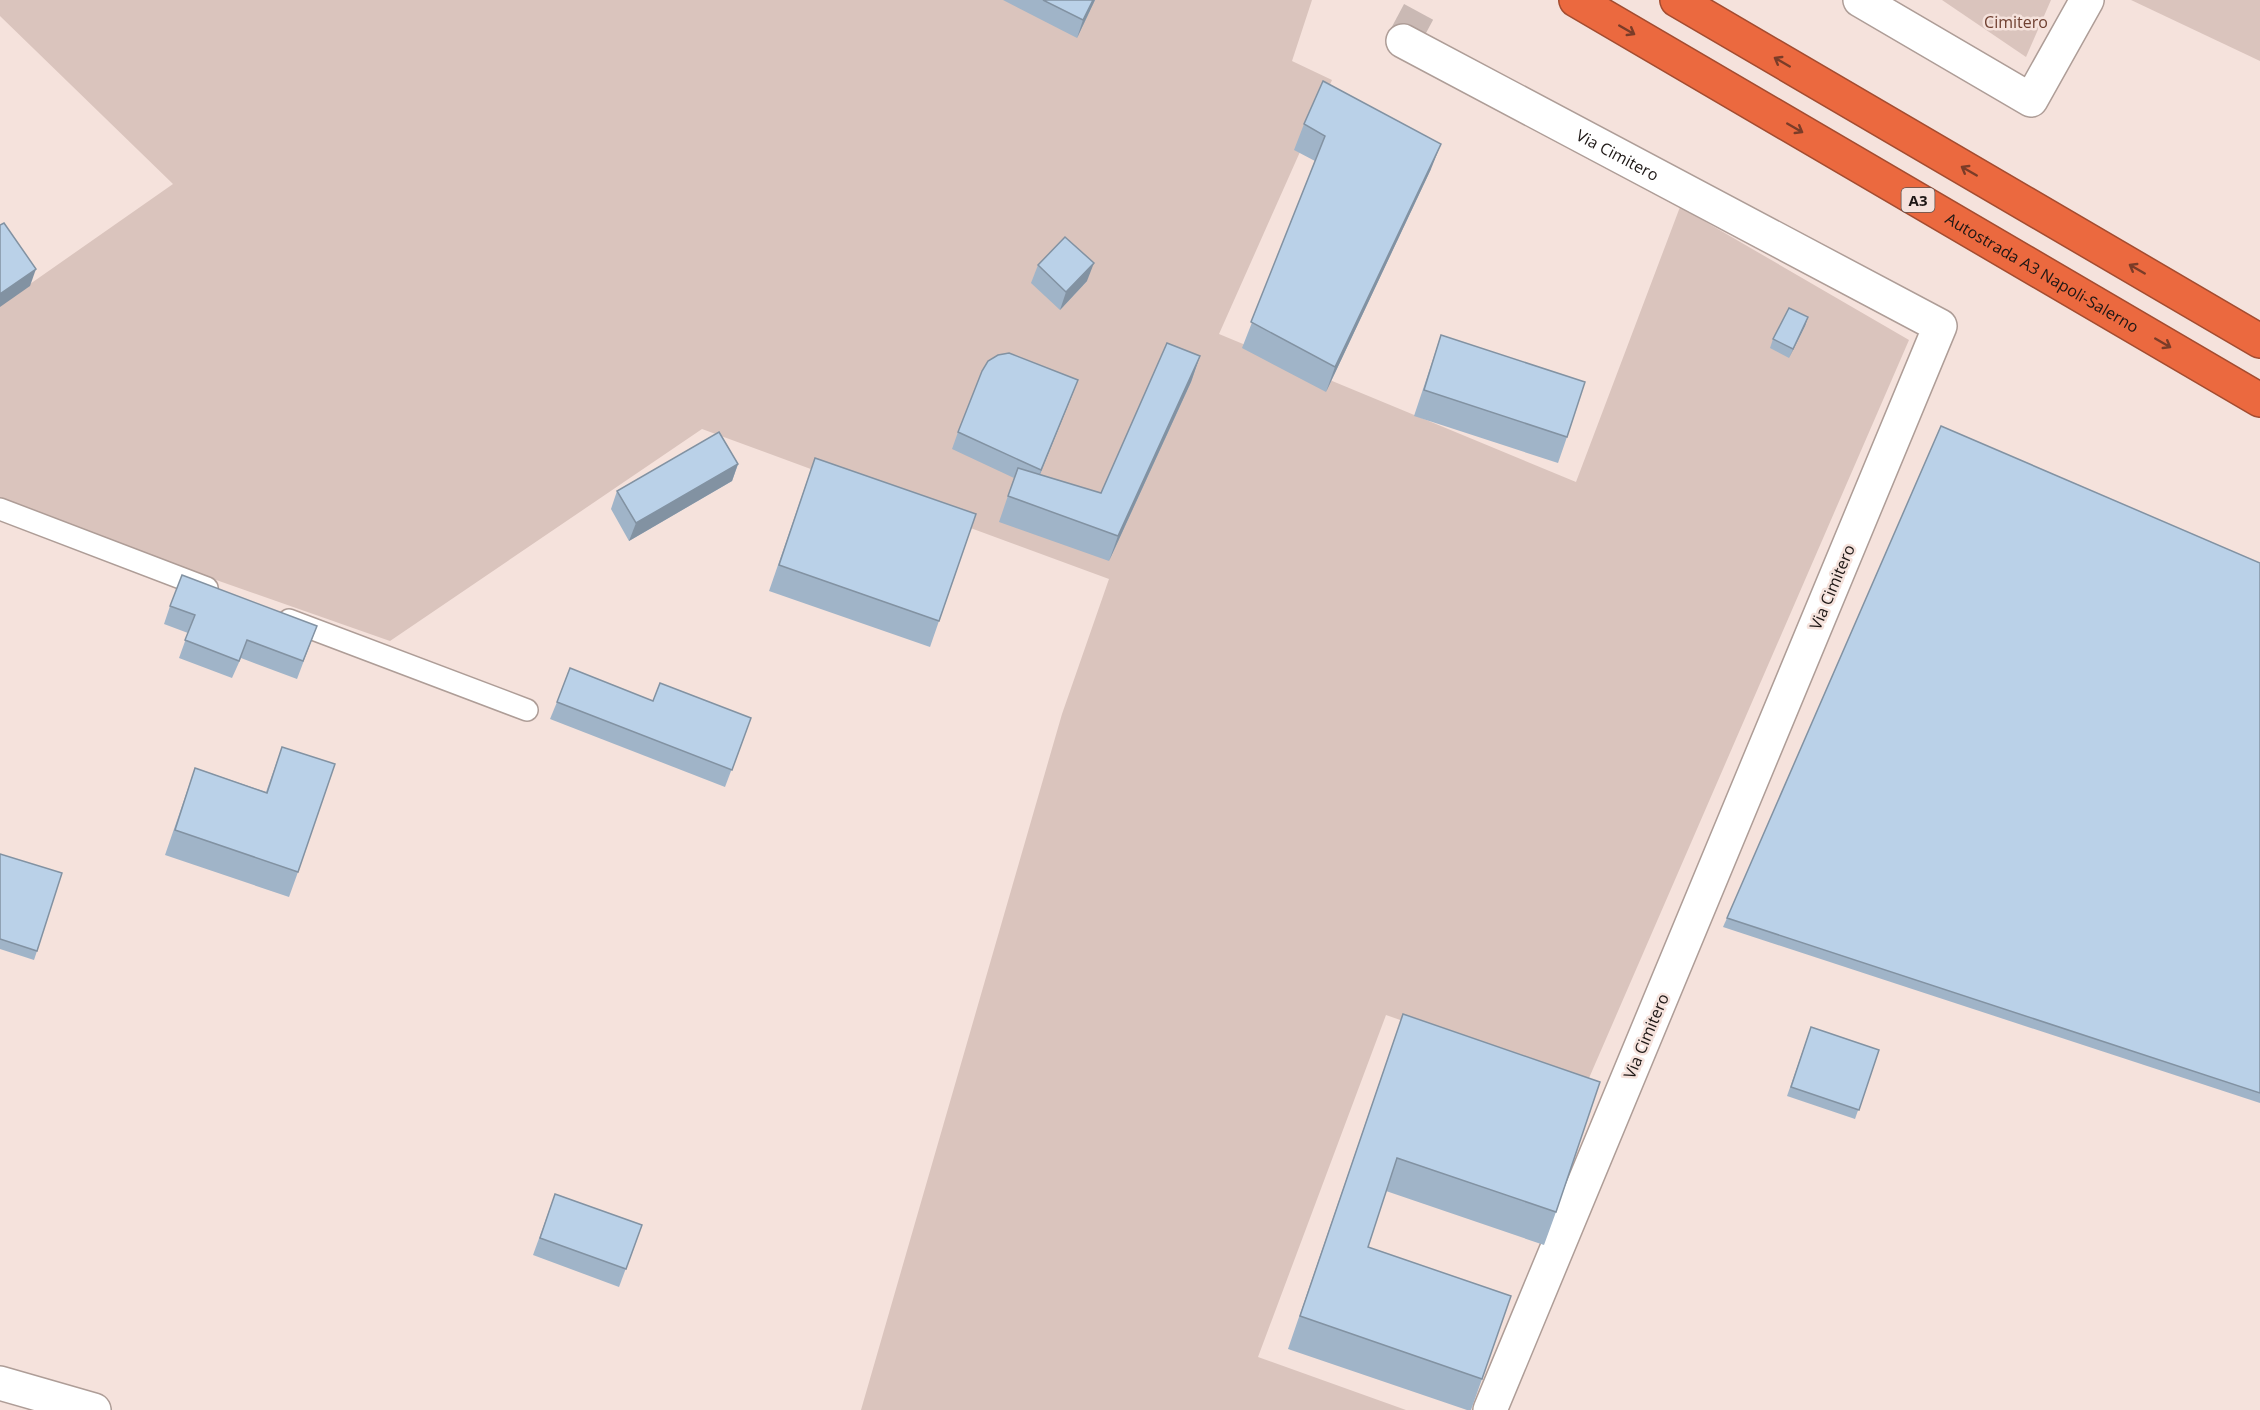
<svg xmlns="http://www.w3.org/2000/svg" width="2260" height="1410" font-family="'Open Sans',sans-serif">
<rect width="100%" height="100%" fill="#f5e2dc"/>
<g fill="#dac4bd">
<polygon points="0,0 1312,0 1292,61 1332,80 1219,334 1576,482 1680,207 1909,340 1586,1085 1386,1015 1258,1357 1406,1410 861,1410 1062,714 1109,579 702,429 390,641 0,504 0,305 173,184 0,16"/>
<polygon points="1942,0 2051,0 2026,57"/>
<polygon points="2131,0 2260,0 2260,61"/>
</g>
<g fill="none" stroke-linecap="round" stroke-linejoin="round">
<polyline stroke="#cab9b4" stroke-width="33" stroke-dasharray="33 16" stroke-linecap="butt" points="1403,41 1425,0"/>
<defs>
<g id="service">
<polyline points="0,509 207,588"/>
<polyline points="289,620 527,710"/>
</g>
<g id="minor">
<polyline points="1860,0 2031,100 2087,0"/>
<path id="s1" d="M1403,41l537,285 -450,1084"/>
</g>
<polyline id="tertiary" points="0,1383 94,1410"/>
<g id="motorway">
<path id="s2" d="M1576,0l684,400"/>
<polyline points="1677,0 2260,341"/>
</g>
</defs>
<use href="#service" stroke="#ae9d97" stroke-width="24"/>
<use href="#minor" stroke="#ae9d97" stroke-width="36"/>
<use href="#tertiary" stroke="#ae9d97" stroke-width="36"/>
<use href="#motorway" stroke="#a34c30" stroke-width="36"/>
<use href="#service" stroke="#fff" stroke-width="21"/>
<use href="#minor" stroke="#fff" stroke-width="33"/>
<use href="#tertiary" stroke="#fff" stroke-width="33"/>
<use href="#motorway" stroke="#eb693f" stroke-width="33"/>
</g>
<g fill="#a0b4c8">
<polygon points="1003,0 1095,0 1077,38"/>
<polygon points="1304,124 1431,169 1326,392 1242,348 1315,161 1294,150"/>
<polygon points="1038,265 1087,281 1060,310 1031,283"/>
<polygon points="1808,317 1805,326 1789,358 1770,348 1773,339"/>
<polygon points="1441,335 1567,437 1558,463 1414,416"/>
<polygon points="1200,356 1191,382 1109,561 999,522 1014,478 952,449 958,432 1078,380 1040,475 1101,493"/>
<polygon points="815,458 939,621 930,647 769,591"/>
<polygon points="738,464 732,481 629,541 611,509 617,491"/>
<polygon points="2260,563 2260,1103 1723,927 1727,918"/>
<polygon points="170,606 317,626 297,679 241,658 232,678 179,658 188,633 164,624"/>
<polygon points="653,701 751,718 725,787 550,719 557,702"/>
<polygon points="282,747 298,872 289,897 165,855 195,768 266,792"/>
<polygon points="0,854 37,951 34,960 0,949"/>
<polygon points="1403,1014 1556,1212 1544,1245 1386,1191 1368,1247 1482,1379 1471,1410 1467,1410 1288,1349"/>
<polygon points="1811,1027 1879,1050 1855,1119 1787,1096"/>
<polygon points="555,1194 642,1225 619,1287 533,1255"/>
</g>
<g fill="#8292a2">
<polygon points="1093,0 1095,0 1077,38 1083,20"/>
<polygon points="1441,144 1431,169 1326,392 1335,367"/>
<polygon points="1094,263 1087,281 1060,310 1066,292"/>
<polygon points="36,269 30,286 0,307 0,294"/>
<polygon points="1808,317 1805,326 1789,358 1793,349"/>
<polygon points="1200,356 1191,382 1109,561 1118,536"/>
<polygon points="1078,380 1071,398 1034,488 1041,470"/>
<polygon points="738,464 732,481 629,541 636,523"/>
</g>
<g fill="#bad1e8" stroke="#8292a2" stroke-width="1.5">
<polygon points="1043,0 1093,0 1083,20"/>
<polygon points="1323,81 1441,144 1335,367 1251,322 1325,136 1304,124"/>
<polygon points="4,223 36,269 0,294 0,225"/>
<polygon points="1065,237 1094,263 1066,292 1038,265"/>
<polygon points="1789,308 1808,317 1793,349 1773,339"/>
<polygon points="1441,335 1585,382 1567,437 1424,390"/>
<polygon points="1167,343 1200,356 1118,536 1008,496 1018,468 1101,493"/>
<polygon points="1009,353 1078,380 1041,470 958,432 982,371 988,361 998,355"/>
<polygon points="1941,426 2260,563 2260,1093 1727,918"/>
<polygon points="719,432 738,464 636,523 617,491"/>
<polygon points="815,458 976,514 939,621 779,565"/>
<polygon points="182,575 317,626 303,661 247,640 239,661 185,640 195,615 170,606"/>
<polygon points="570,668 653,701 660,683 751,718 732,770 557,702"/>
<polygon points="282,747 335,764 298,872 175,830 195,768 267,793"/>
<polygon points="0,854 62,873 37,951 0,939"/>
<polygon points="1403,1014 1600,1082 1556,1212 1397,1158 1368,1247 1511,1296 1482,1379 1300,1316"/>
<polygon points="1811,1027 1879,1050 1859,1110 1791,1087"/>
<polygon points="555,1194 642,1225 626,1269 540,1238"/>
</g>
<defs><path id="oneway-shaft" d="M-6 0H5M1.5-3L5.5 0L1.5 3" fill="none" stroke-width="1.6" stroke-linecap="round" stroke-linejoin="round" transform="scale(1.5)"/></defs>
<g stroke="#7a3c28">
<use href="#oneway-shaft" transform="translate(1627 30) rotate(30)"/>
<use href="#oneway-shaft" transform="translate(1782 62) rotate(-150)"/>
<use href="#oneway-shaft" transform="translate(1795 128) rotate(30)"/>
<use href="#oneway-shaft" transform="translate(1969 171) rotate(-150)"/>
<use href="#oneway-shaft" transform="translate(2137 269) rotate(-150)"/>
<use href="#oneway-shaft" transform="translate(2163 343) rotate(30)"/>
</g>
<g text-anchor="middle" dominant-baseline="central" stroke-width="5" stroke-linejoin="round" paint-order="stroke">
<rect fill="#f5e2dc" stroke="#5e5451" stroke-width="1.5" x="1901.5" y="188" width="33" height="24" rx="4.5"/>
<g font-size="15" font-weight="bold" fill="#1d1715">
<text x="1918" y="200">A3</text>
</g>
<g font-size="16" fill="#6f4031" stroke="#f5e2dc">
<text x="2016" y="22">Cimitero</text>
</g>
<g font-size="16" fill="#1d1715" stroke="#f5e2dc">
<text stroke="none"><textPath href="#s1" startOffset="243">Via Cimitero</textPath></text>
<text stroke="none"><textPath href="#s2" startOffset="540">Autostrada A3 Napoli-Salerno</textPath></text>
<text transform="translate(1832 587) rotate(-67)">Via Cimitero</text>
<text transform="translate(1646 1036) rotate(-67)">Via Cimitero</text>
</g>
</g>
</svg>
